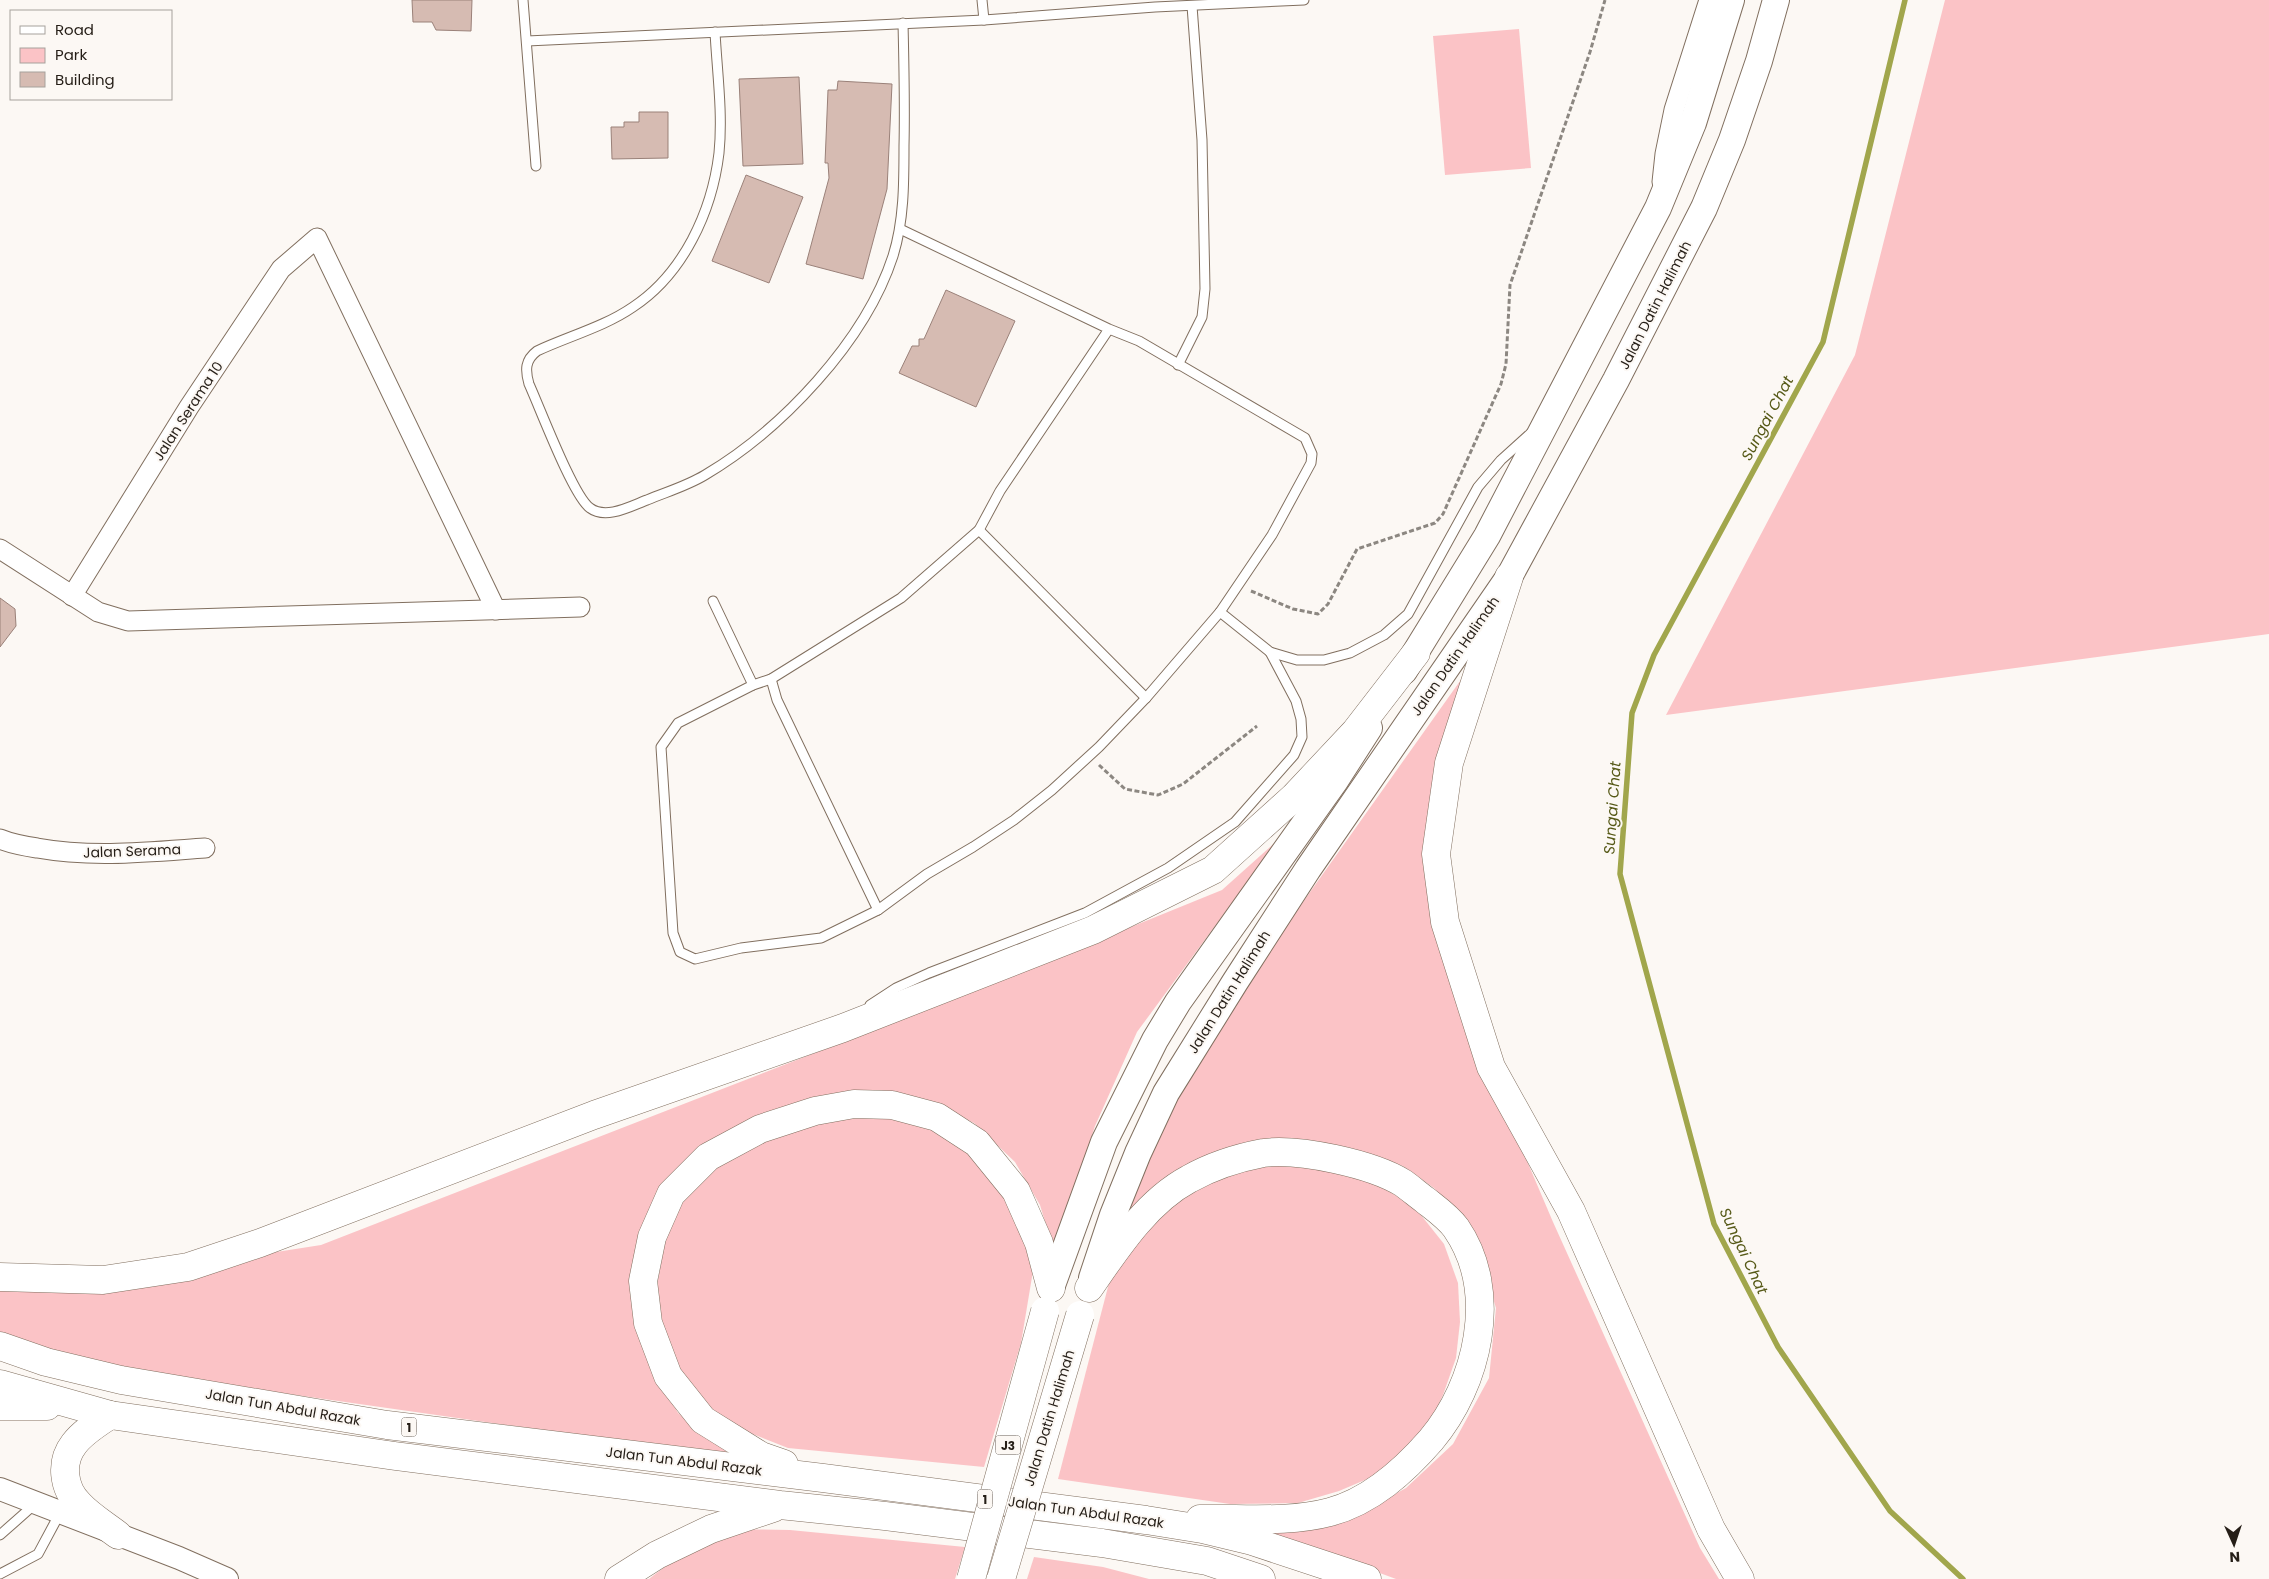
<svg xmlns="http://www.w3.org/2000/svg" width="2269" height="1579" font-family="Poppins,sans-serif">
<rect width="100%" height="100%" fill="#fcf8f4"/>
<g fill="#fbc3c6">
<polygon points="1945,0 2269,0 2269,634 1666,715 1855,355"/>
<polygon points="1519,29 1531,168 1445,175 1433,36"/>
<polygon points="1475,660 1432,838 1458,999 1553,1222 1700,1548 1719,1579 1396,1579 1272,1533 1352,1518 1406,1488 1453,1444 1489,1378 1496,1308 1474,1237 1434,1188 1403,1166 1317,1142 1246,1145 1115,1245 1135,1184 1162,1126 1217,1029 1271,947"/>
<polygon points="1279,839 1137,1032 1095,1126 1054,1251 1040,1205 1015,1162 974,1123 927,1100 879,1090 851,1091 791,1105 735,1127 688,1160 655,1198 649,1362 678,1413 733,1457 70,1363 0,1341 0,1280 99,1280 321,1245 961,996 1222,890"/>
<polygon points="845,1112 920,1120 958,1140 1013,1201 1034,1265 1021,1343 984,1467 788,1448 730,1425 692,1390 663,1347 655,1296 666,1235 691,1186 731,1154"/>
<polygon points="1284,1161 1356,1173 1413,1205 1444,1244 1458,1283 1460,1322 1456,1358 1443,1395 1427,1429 1400,1456 1372,1477 1339,1491 1298,1503 1230,1504 1058,1479 1109,1283 1129,1246 1170,1206 1225,1175"/>
<path d="M790,1530l175,17 -10,32h-306c21,-17 63,-46 91,-49 16,-1 33,0 50,0z"/>
<polygon points="1034,1557 1103,1567 1149,1579 1027,1579"/>
</g>
<g fill="none" stroke-linecap="round" stroke-linejoin="round">
<polyline stroke="#a1a64c" stroke-width="5.5" points="1905,0 1823,342 1654,655 1632,713 1620,874 1714,1224 1778,1347 1890,1511 1963,1579"/>
</g>
<g fill="#d6bbb2" stroke="#9a8179">
<polygon points="412,0 472,0 471,31 436,30 432,22 413,22"/>
<polygon points="799,77 803,164 743,166 739,79"/>
<polygon points="838,81 892,84 887,189 863,279 806,264 829,178 828,163 825,163 828,90 837,90"/>
<polygon points="639,112 668,112 668,158 612,159 611,127 624,127 624,122 639,122"/>
<polygon points="746,175 803,197 769,283 712,261"/>
<polygon points="946,290 1015,321 976,407 899,373 912,346 919,346 919,339 924,339"/>
<polygon points="0,598 15,609 16,626 0,647"/>
</g>
<g fill="none" stroke-linecap="round" stroke-linejoin="round">
<defs>
<g id="service">
<polyline points="523,0 536,166"/>
<polyline points="982,0 984,20"/>
<path d="M715,32c2,39 8,81 4,121 -7,59 -36,121 -86,154 -29,20 -64,29 -96,44 -12,9 -12,19 -8,33 11,24 44,112 61,124 16,12 41,-2 57,-8 19,-8 40,-14 58,-25 76,-45 160,-133 188,-219 11,-35 11,-73 11,-110 1,-41 0,-82 -1,-123"/>
<polyline points="527,41 984,20 1155,7 1304,0"/>
<polyline points="900,229 1109,329 1139,341 1305,438 1312,454 1311,463 1272,535 1220,612 1146,698 1099,747 1052,790 1014,820 973,847 927,874 878,910 821,938 741,948 695,959 680,952 673,933 661,747 678,723 753,685 771,679 901,598 979,530 1000,491 1109,329"/>
<polyline points="1178,365 1202,317 1205,289 1202,140 1192,6"/>
<polyline points="979,530 1146,698"/>
<polyline points="713,601 753,685"/>
<polyline points="1220,612 1270,652 1297,660 1324,660 1350,653 1384,635 1408,614 1478,487 1501,460 1531,433"/>
<polyline points="771,679 777,700 878,910"/>
<polyline points="870,1005 896,988 929,973 1085,913 1168,868 1235,822 1294,755 1302,737 1301,719 1296,701 1270,652"/>
<polyline points="0,1535 35,1504"/>
<polyline points="0,1574 38,1554 60,1513"/>
</g>
<g id="minor">
<polyline points="1662,182 1665,154 1674,110 1709,0"/>
<polyline points="0,549 98,612 128,621 580,607"/>
<polyline points="72,596 189,407 281,269 317,238 496,610"/>
<path d="M0,839c12,5 24,7 37,9 56,10 111,4 168,0"/>
</g>
<polyline id="tertiary" points="0,1489 179,1558 227,1579"/>
<g id="secondary">
<polyline points="1404,671 1487,536 1658,208 1693,123 1731,0"/>
<polyline points="1092,1278 1113,1215 1138,1153 1166,1093 1235,982 1308,869 1509,577 1616,380 1704,208 1732,140 1759,61 1776,0"/>
<polyline points="1051,1288 1104,1142 1155,1040 1178,1002 1335,781 1369,728"/>
</g>
<g id="trunk">
<polyline points="1509,577 1449,763 1436,854 1445,922 1491,1067 1571,1211 1711,1529 1740,1579"/>
<polyline points="0,1277 103,1280 188,1267 260,1243 594,1115 843,1028 1093,930 1213,870 1294,797 1355,732 1416,653"/>
<path d="M1089,1288c27,-39 57,-86 100,-109 23,-13 48,-21 74,-26 36,-5 109,11 140,30 7,5 14,11 22,17 10,8 23,17 31,28 44,64 22,156 -25,212 -27,31 -60,61 -101,72 -41,11 -88,6 -130,7"/>
<polyline points="0,1346 46,1362 121,1380 387,1425 823,1478 1146,1520 1202,1529 1252,1541 1367,1579"/>
<polyline points="0,1384 110,1415 395,1456 780,1505 885,1516 1102,1543 1207,1561 1261,1579"/>
<polyline points="0,1406 47,1406"/>
<path d="M110,1415c-12,8 -27,17 -36,29 -14,18 -11,44 5,60 11,12 26,21 39,31"/>
<polyline points="784,1464 761,1456 703,1420 668,1376 648,1323 643,1281 652,1237 671,1194 708,1157 760,1129 815,1111 854,1104 892,1105 937,1117 977,1143 1016,1191 1039,1243 1051,1288"/>
<polyline points="619,1579 657,1555 711,1529 773,1508"/>
</g>
</defs>
<use href="#service" stroke="#816f5f" stroke-width="11"/>
<use href="#minor" stroke="#816f5f" stroke-width="21"/>
<use href="#tertiary" stroke="#816f5f" stroke-width="24"/>
<use href="#secondary" stroke="#816f5f" stroke-width="28"/>
<use href="#trunk" stroke="#816f5f" stroke-width="29"/>
<g stroke="#8c8781" stroke-width="3" stroke-dasharray="5 2.5" stroke-linecap="butt">
<polyline points="1251,591 1293,609 1318,614 1328,604 1357,549 1435,523 1443,514 1501,384 1506,364 1510,285 1590,52 1605,0"/>
<polyline points="1099,765 1125,789 1158,795 1183,784 1257,726"/>
</g>
<use href="#service" stroke="#fff" stroke-width="9"/>
<use href="#minor" stroke="#fff" stroke-width="19"/>
<use href="#tertiary" stroke="#fff" stroke-width="22"/>
<use href="#secondary" stroke="#fff" stroke-width="26"/>
<use href="#trunk" stroke="#fff" stroke-width="28"/>
<defs>
<g id="primary-bridge">
<polyline points="971,1579 1045,1311"/>
<polyline points="1001,1579 1080,1315"/>
</g>
</defs>
<use href="#primary-bridge" stroke="#816f5f" stroke-width="29" stroke-linecap="butt"/>
<use href="#primary-bridge" stroke="#fff" stroke-width="28"/>
</g>
<g text-anchor="middle" dominant-baseline="central" stroke-width="4" stroke-linejoin="round" paint-order="stroke">
<g fill="#fcf8f4" stroke="#665f59" stroke-width="1">
<rect x="401.5" y="1417.5" width="15" height="19" rx="4"/>
<rect x="995.5" y="1435.5" width="25" height="19" rx="4"/>
<rect x="977.5" y="1489.5" width="15" height="19" rx="4"/>
</g>
<g font-size="12" font-weight="bold" fill="#251e17">
<text x="409" y="1427">1</text>
<text x="1008" y="1445">J3</text>
<text x="985" y="1499">1</text>
</g>
<g font-size="14" fill="#251e17" stroke="#fcf8f4">
<text transform="translate(1655 305) rotate(-63)">Jalan Datin Halimah</text>
<text transform="translate(188 411) rotate(-57)">Jalan Serama 10</text>
<text transform="translate(1455 656) rotate(-55)">Jalan Datin Halimah</text>
<text transform="translate(132 851) rotate(-2)">Jalan Serama</text>
<text transform="translate(1229 992) rotate(-58)">Jalan Datin Halimah</text>
<text transform="translate(283 1407) rotate(10)">Jalan Tun Abdul Razak</text>
<text transform="translate(1049 1418) rotate(-73)">Jalan Datin Halimah</text>
<text transform="translate(684 1461) rotate(7)">Jalan Tun Abdul Razak</text>
<text transform="translate(1086 1512) rotate(8)">Jalan Tun Abdul Razak</text>
</g>
<g font-size="15" font-style="italic" fill="#565917" stroke="#fcf8f4">
<text transform="translate(1767 418) rotate(-62)">Sungai Chat</text>
<text transform="translate(1612 808) rotate(-86)">Sungai Chat</text>
<text transform="translate(1744 1251) rotate(65)">Sungai Chat</text>
</g>
</g>
<rect x="10" y="10" width="162" height="90" fill="#fcf8f4" stroke="#a6a19c"/>
<rect x="20" y="26" width="25" height="8" fill="#ffffff" stroke="#a6a19c"/>
<text x="55" y="35" font-size="15" fill="#251e17">Road</text>
<rect x="20" y="48" width="25" height="15" fill="#fbc3c6" stroke="#a6a19c"/>
<text x="55" y="60" font-size="15" fill="#251e17">Park</text>
<rect x="20" y="72" width="25" height="15" fill="#d6bbb2" stroke="#a6a19c"/>
<text x="55" y="85" font-size="15" fill="#251e17">Building</text>
<g transform="translate(2234 1544) rotate(177)" stroke="#fcf8f4" stroke-width="4" paint-order="stroke">
<path d="M0-4L9 19L0 12L-9 19Z" fill="#251e17"/>
<text y="-8" font-size="14" font-weight="bold" text-anchor="middle" fill="#251e17">N</text>
</g>
</svg>
